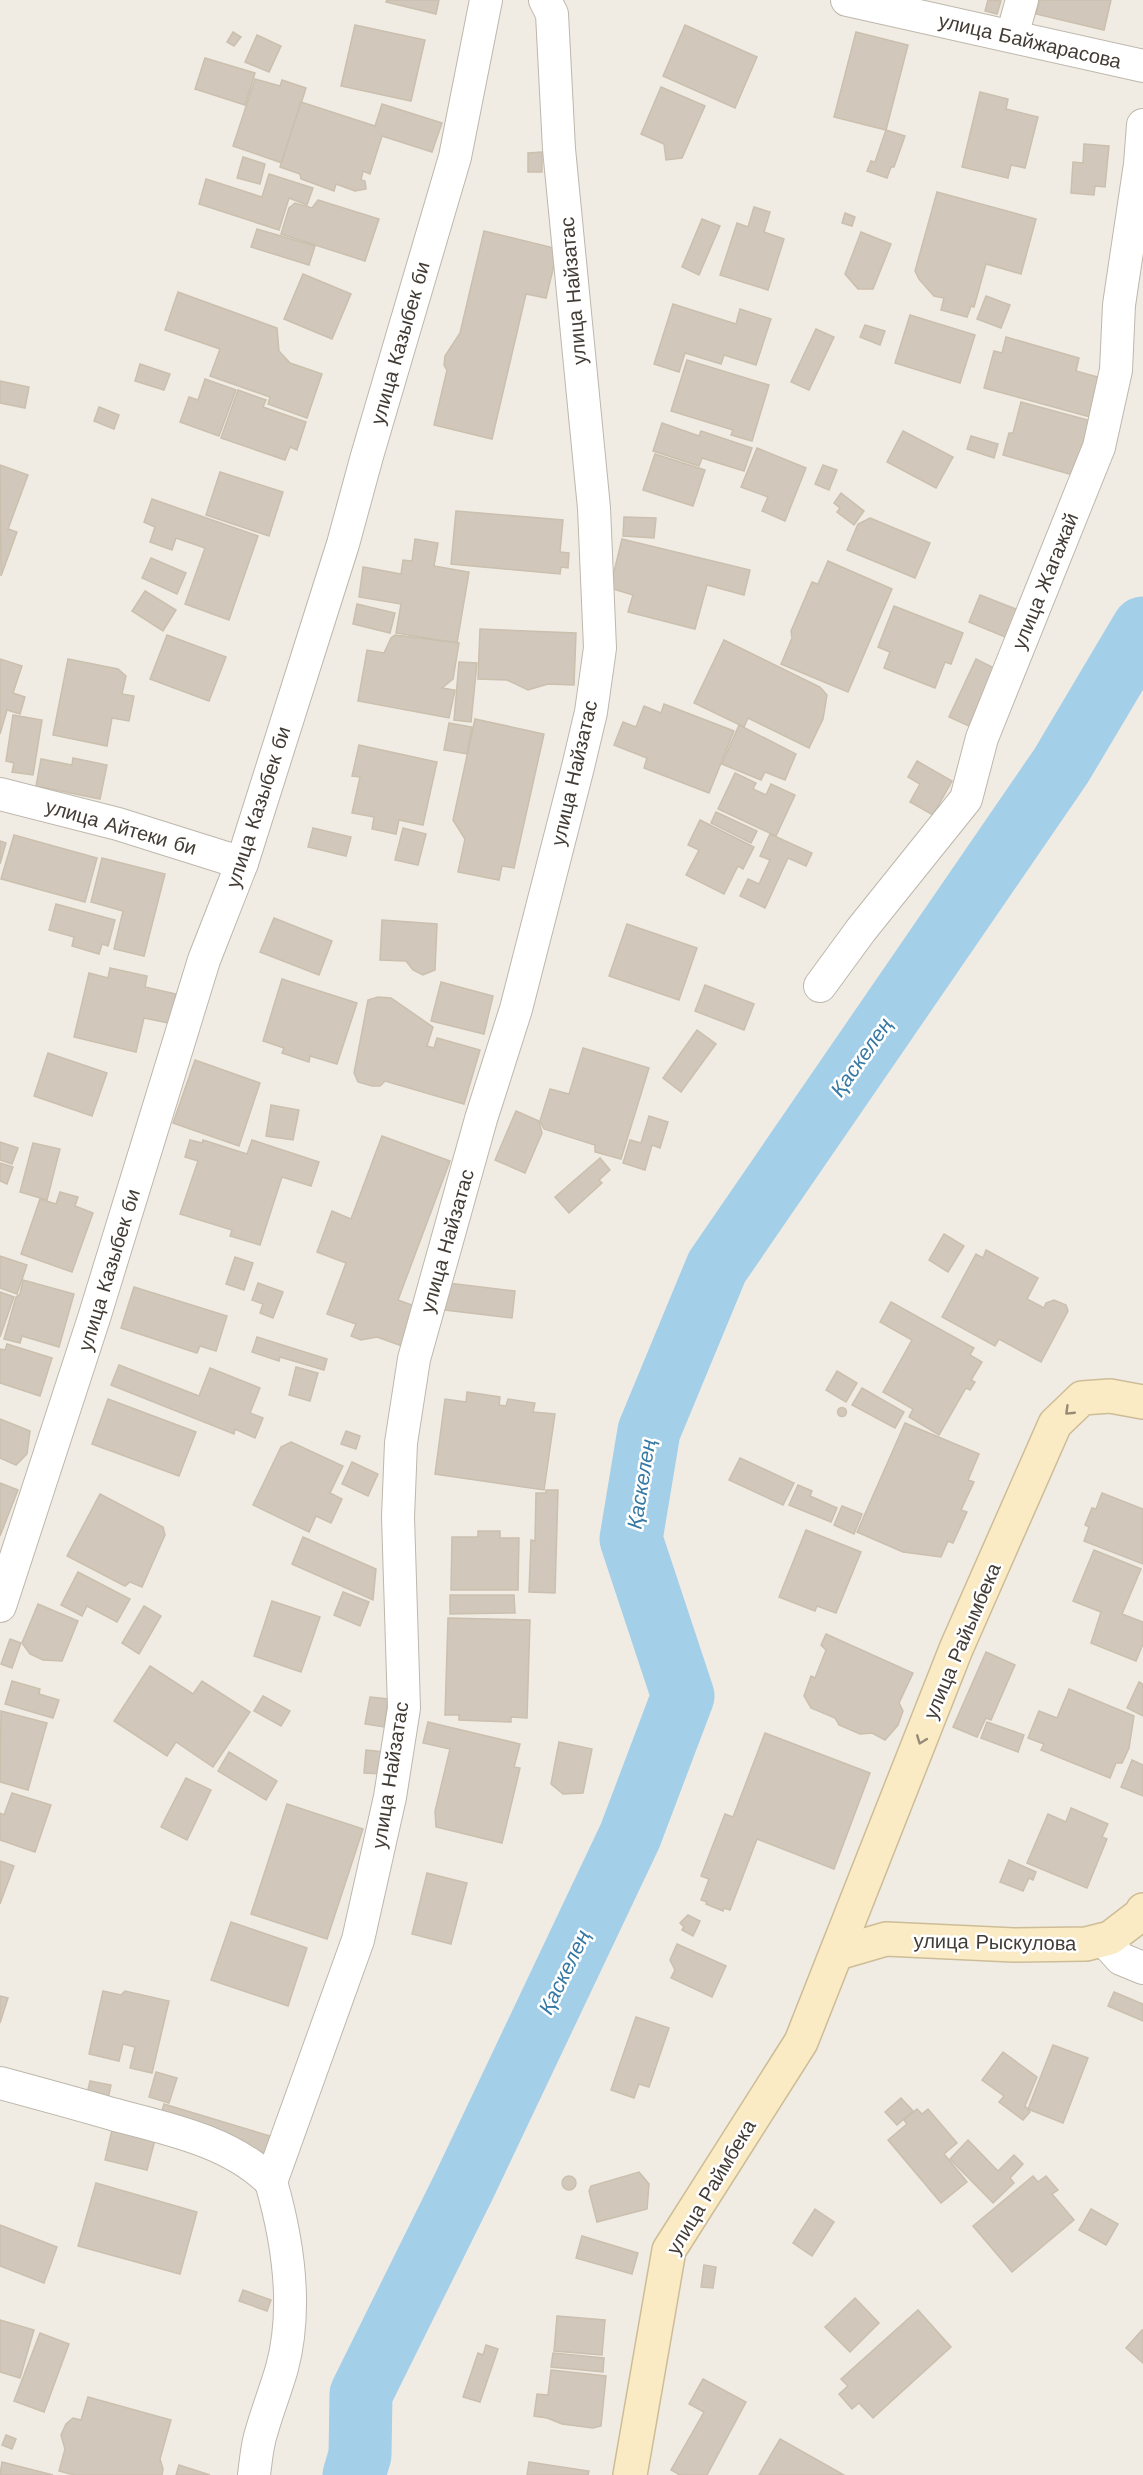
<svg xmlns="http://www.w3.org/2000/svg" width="1143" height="2475" font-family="'Work Sans',sans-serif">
<rect width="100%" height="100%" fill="#f0ece4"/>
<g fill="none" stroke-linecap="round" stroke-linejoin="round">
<polyline stroke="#a4cfe9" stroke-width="63" points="354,2475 360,2455 361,2394 464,2186 630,1836 683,1696 631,1539 649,1431 717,1267 1061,766 1143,628"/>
</g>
<g fill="#d1c8bb" stroke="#cbbfae" stroke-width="1.5">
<polygon points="387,0 439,0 436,14 386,2"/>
<polygon points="988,0 1001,1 997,14 985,11"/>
<polygon points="1040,0 1111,0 1104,30 1036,14"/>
<polygon points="355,25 425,40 411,101 341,86"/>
<polygon points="685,25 757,57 735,108 663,76"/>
<polygon points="233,32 241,37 234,46 227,42"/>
<polygon points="856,32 908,45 886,130 834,117"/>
<polygon points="257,35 281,46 269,72 245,62"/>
<polygon points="205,58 255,73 245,105 195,89"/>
<polygon points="255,79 280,86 282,80 306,88 282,163 233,146"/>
<polygon points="661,87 705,106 682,158 666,160 664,144 641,134"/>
<polygon points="980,92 1008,99 1006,109 1038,117 1025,168 1011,165 1008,178 962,167"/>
<polygon points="301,102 375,126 382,104 442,123 432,152 382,136 370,174 363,171 361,180 365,181 366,189 355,191 336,184 334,191 301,179 300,174 280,167"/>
<polygon points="886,130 905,136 894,167 891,167 887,178 867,171 871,161 875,162"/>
<polygon points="1084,144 1109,146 1105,187 1095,186 1094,195 1071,193 1073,162 1083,163"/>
<polygon points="542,152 542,172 528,172 528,153"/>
<polygon points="243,157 265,164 260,184 237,178"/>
<polygon points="269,174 313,188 307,205 289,198 279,230 199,204 206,179 262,197"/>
<polygon points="937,192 1036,219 1021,274 986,264 974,307 971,306 967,317 941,310 944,298 934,296 919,279 915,271"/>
<polygon points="318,200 379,219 365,261 281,234 289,208 295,203 312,208"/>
<polygon points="754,207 770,212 764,232 784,239 768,290 720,275 737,223 748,227"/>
<polygon points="845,213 855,217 852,226 842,223"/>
<polygon points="702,219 720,226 699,275 682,267"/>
<polygon points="257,229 315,246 309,265 251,247"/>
<polygon points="484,231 558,249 546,298 526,294 492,439 434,425 447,370 444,365 445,356 460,333"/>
<polygon points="861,232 891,244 873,289 858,289 845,274"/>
<polygon points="303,274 351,294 332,339 284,319"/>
<polygon points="178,292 277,328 279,351 290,363 322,374 307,418 268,404 270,397 210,376 220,349 165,330"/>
<polygon points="986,296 1010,305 1001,328 977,319"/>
<polygon points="673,304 736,324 740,309 771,319 756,365 724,355 721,364 685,353 679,372 654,364"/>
<polygon points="910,315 975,335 960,383 895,363"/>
<polygon points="865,325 885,331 880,345 860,337"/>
<polygon points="816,329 834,337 809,390 791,382"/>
<polygon points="1006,337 1079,358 1076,371 1105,379 1094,418 984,388 994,351 1002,353"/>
<polygon points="687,360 769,385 752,441 731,435 733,430 671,411"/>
<polygon points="140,364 170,374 164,390 135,381"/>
<polygon points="205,379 236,390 219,436 180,422 189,397 198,400"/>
<polygon points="0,381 29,387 25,408 0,403"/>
<polygon points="238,390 266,400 263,407 306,422 297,450 290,447 285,460 221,438"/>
<polygon points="1021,402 1095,422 1080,477 1003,455 1009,433 1013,433"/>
<polygon points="99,407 119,415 114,429 94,421"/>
<polygon points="662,423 699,436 701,431 752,448 744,471 702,458 699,466 653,451"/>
<polygon points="903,431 953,457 936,488 887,462"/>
<polygon points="971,436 998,444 994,458 967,449"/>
<polygon points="757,448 806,468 785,521 762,511 768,497 741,487"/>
<polygon points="655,454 705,470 693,506 643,490"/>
<polygon points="0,465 28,475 8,529 17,532 1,576"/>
<polygon points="823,465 837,470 829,490 815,484"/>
<polygon points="220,472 283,492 269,536 206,515"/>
<polygon points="841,493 864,511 854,525 837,512 840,508 834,503"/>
<polygon points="152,499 258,536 229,620 185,604 205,548 176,538 172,550 150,542 155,527 144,522"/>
<polygon points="456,511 563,520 560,552 569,553 568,568 561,567 560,574 451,564"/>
<polygon points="624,517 656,518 654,538 623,536"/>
<polygon points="870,518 930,543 915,578 847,550 858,524"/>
<polygon points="415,539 438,543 434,566 469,572 457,643 396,633 401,604 359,597 363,567 401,574 403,560 412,561"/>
<polygon points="622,539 750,570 744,595 707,585 695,629 628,612 633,595 610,588"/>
<polygon points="151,558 186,573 177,594 142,578"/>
<polygon points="828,561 892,589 848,692 781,664 792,638 791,631 812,582 818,584"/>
<polygon points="145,591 176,610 163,631 132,611"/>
<polygon points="980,595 1021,611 1010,639 969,622"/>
<polygon points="357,604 395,613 390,633 353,624"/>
<polygon points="894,606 963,633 951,664 945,662 935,688 884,668 890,652 878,647"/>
<polygon points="480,629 576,633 574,685 548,684 528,690 507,680 478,679"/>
<polygon points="167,635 226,657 209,701 150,679"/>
<polygon points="395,635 459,643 453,679 442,688 455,690 449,718 358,701 367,650 384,653 391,638"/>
<polygon points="724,640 820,687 827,695 823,719 809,748 748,718 744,727 694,703"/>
<polygon points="0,659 22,666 13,693 25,697 20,714 7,710 0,734"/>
<polygon points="68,659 118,669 126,676 122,694 134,696 129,721 112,718 107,746 53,735"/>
<polygon points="976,659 996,669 969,726 949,717"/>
<polygon points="459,662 477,663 471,722 454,720"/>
<polygon points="664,704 734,731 709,793 644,768 647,758 614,745 623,722 636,727 644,706 661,713"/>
<polygon points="13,715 42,720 33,775 12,772 14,763 6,761"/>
<polygon points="475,719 544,734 514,868 502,866 499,880 458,872 465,839 453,820"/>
<polygon points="449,723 472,727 467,754 444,750"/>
<polygon points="739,725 796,754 785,780 765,772 761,780 722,764"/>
<polygon points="359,745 437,762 423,825 399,820 396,834 372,829 374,817 352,813 360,777 352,776"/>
<polygon points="73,758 107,765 100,799 36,786 41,759 72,765"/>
<polygon points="917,761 952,781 933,815 910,802 920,784 908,777"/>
<polygon points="735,773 756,783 753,789 766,795 771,784 795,795 776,836 718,809"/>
<polygon points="716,812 757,831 751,843 711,823"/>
<polygon points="700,820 754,847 743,869 738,866 724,894 686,875 699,850 688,845"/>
<polygon points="313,828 351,837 346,856 308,847"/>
<polygon points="403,828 426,834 418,865 395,860"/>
<polygon points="770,834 812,853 806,866 788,858 765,908 740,896 748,879 759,884 770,860 760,856"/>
<polygon points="14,835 97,858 85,902 1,879"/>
<polygon points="0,841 6,843 0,864"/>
<polygon points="102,858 165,874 144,956 114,949 123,911 91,902"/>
<polygon points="56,904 115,920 108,946 102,944 99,954 72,946 74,937 49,930"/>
<polygon points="274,918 332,941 319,975 260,952"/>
<polygon points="382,920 437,924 435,970 423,975 413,970 406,961 380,960"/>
<polygon points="627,924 697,948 679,1000 609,976"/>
<polygon points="110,968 147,976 145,987 176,994 169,1023 144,1018 136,1052 74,1037 89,973 108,978"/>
<polygon points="282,979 357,1003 337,1064 310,1056 309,1062 282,1053 284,1048 263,1041"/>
<polygon points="441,982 493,996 484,1034 431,1021"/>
<polygon points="705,985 754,1004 744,1030 695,1011"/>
<polygon points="378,997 391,998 433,1027 427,1046 434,1048 437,1038 480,1050 464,1104 385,1081 380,1086 372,1086 358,1082 354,1073 368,1000"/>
<polygon points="697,1030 716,1044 681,1092 663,1078"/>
<polygon points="583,1048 649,1068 621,1159 595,1152 595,1145 544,1129 540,1121 550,1089 569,1094"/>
<polygon points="48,1053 107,1073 92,1116 34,1096"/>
<polygon points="195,1060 260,1083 239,1146 173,1123"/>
<polygon points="271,1105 299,1110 293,1140 266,1136"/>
<polygon points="516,1111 539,1121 542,1133 525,1173 495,1160"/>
<polygon points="649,1116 668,1122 660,1148 652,1145 645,1170 623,1163 630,1140 641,1143"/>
<polygon points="382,1136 450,1161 398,1300 417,1307 402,1346 377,1337 361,1340 351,1336 356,1324 327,1314 346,1263 317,1252 332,1211 351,1219"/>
<polygon points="190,1140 202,1143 203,1140 247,1154 252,1140 319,1162 311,1186 282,1177 260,1245 230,1236 232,1230 180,1214 198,1161 185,1157"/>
<polygon points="0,1142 18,1148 12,1164 0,1160"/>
<polygon points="33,1143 60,1149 47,1200 20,1192"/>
<polygon points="600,1158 610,1170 599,1180 602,1183 569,1213 555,1197"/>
<polygon points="0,1163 13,1167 7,1184 0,1181"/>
<polygon points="60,1192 78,1197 75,1206 93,1213 72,1272 21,1254 40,1199 56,1204"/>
<polygon points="944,1234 964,1246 948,1272 929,1260"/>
<polygon points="986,1250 1038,1278 1027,1299 1044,1308 1046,1303 1054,1300 1066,1305 1068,1311 1041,1362 999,1339 995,1346 942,1317 976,1254 983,1258"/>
<polygon points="0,1256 27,1265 17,1294 0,1288"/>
<polygon points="235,1257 253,1263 244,1290 226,1284"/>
<polygon points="23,1280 74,1294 59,1347 22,1336 20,1343 4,1339 16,1297 20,1294"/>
<polygon points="258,1283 283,1292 273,1318 260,1313 263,1304 252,1300"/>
<polygon points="448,1283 515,1291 512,1318 445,1310"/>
<polygon points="134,1287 227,1316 216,1351 200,1346 197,1353 121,1328"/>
<polygon points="0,1292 14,1297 0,1337"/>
<polygon points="891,1302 974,1348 970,1355 982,1362 971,1380 975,1382 970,1390 966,1388 939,1435 909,1417 913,1409 883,1392 912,1340 880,1322"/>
<polygon points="257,1337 327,1359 324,1370 280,1357 279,1361 252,1352"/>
<polygon points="7,1344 52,1358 40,1396 0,1383 0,1349 5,1350"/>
<polygon points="119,1365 199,1396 210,1368 260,1388 250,1413 263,1418 255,1438 235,1429 234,1434 111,1385"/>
<polygon points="296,1367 318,1373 310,1401 289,1395"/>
<polygon points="837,1371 857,1383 846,1402 826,1390"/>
<polygon points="862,1388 904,1412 895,1428 852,1405"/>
<polygon points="467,1392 500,1397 499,1405 506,1406 508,1399 535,1403 533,1412 555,1414 544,1490 435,1474 445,1399 466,1402"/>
<polygon points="108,1399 196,1432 179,1476 92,1444"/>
<circle cx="842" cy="1412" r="4.5"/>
<polygon points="0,1419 30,1431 27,1454 16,1465 0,1458"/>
<polygon points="905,1423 979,1454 968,1480 974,1482 961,1510 967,1512 953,1543 948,1541 941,1557 903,1552 857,1532"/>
<polygon points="346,1431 360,1436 356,1449 341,1444"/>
<polygon points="291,1442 343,1466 330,1493 342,1499 331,1523 316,1516 309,1532 253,1505 281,1447"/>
<polygon points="740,1458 794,1483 783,1505 729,1480"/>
<polygon points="352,1462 378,1474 368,1496 342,1484"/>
<polygon points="0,1483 18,1490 0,1536"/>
<polygon points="798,1485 812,1491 810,1496 837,1508 831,1522 789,1505"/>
<polygon points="546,1490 558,1490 555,1593 529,1592 531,1540 535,1541 536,1493 546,1493"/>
<polygon points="1102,1493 1143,1509 1143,1564 1084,1541 1089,1527 1085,1525 1092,1508 1096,1509"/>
<polygon points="100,1494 163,1527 165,1535 142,1587 130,1582 125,1586 67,1556"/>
<polygon points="842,1506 862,1514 854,1534 834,1525"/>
<polygon points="806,1530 861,1552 836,1613 817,1606 815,1611 779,1597"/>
<polygon points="478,1531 500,1531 500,1538 519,1538 518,1590 451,1590 452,1537 478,1537"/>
<polygon points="303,1537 376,1569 373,1600 292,1564"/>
<polygon points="1094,1550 1141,1569 1122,1614 1143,1622 1143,1644 1136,1661 1091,1643 1101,1612 1073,1601"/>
<polygon points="78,1572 130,1599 117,1622 87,1606 82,1616 61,1605"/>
<polygon points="343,1592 369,1602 360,1626 334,1615"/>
<polygon points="450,1595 514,1595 515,1613 450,1614"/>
<polygon points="272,1601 320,1617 301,1672 254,1656"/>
<polygon points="38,1604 78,1621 62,1661 43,1660 30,1654 22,1643"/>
<polygon points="144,1606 161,1616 139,1654 122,1643"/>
<polygon points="448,1618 530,1620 527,1718 511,1717 511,1722 459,1720 459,1715 445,1715"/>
<polygon points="826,1634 913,1673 899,1703 903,1711 898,1725 885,1740 872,1733 860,1734 839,1725 835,1718 811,1708 804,1696 811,1676 815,1678 826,1650 821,1645"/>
<polygon points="10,1639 21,1643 12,1668 1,1664"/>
<polygon points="986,1652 1015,1665 991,1720 986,1718 977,1737 953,1727"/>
<polygon points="150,1666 193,1694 202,1681 250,1712 213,1767 176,1742 167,1756 114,1721"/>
<polygon points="12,1681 40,1689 39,1694 59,1700 53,1718 5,1704"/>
<polygon points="1139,1682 1143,1684 1143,1716 1127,1708"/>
<polygon points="1069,1689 1134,1716 1129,1748 1122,1763 1116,1763 1110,1778 1041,1750 1044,1744 1028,1738 1039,1711 1057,1718"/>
<polygon points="263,1696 290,1711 281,1726 254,1711"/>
<polygon points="370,1697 388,1699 384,1727 365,1724"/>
<polygon points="1,1711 47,1723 28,1790 0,1782"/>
<polygon points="428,1722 520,1744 514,1767 520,1768 502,1843 436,1827 435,1811 450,1749 423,1743"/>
<polygon points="987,1722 1024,1735 1018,1752 981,1738"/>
<polygon points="765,1733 870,1773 834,1869 757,1839 730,1910 724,1908 723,1911 706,1904 707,1902 701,1900 709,1879 701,1876 725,1814 733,1817"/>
<polygon points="559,1742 592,1749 583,1793 563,1794 551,1784"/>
<polygon points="366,1750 384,1752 382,1774 364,1773"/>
<polygon points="229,1752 277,1781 266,1800 218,1771"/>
<polygon points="1132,1760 1143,1765 1143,1796 1121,1787"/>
<polygon points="186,1778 211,1790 187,1840 161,1827"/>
<polygon points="12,1793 51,1805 35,1852 0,1840 0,1813 4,1815"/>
<polygon points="287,1804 363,1829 327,1939 251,1914"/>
<polygon points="1071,1808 1108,1824 1102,1837 1107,1839 1087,1888 1027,1863 1048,1814 1066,1822"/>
<polygon points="1009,1860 1036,1872 1033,1880 1029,1878 1023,1891 1000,1882"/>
<polygon points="0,1861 14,1866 0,1904"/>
<polygon points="427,1873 467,1883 451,1944 412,1934"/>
<polygon points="688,1915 700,1921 693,1936 682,1930 684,1927 680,1923"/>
<polygon points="231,1922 307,1948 288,2006 211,1980"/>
<polygon points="677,1944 726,1966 712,1997 671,1978 675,1970 670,1960"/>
<polygon points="103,1991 121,1995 125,1991 169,2001 152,2073 130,2068 135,2047 123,2044 119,2061 89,2054"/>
<polygon points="1114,1992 1143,2004 1143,2021 1108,2006"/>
<polygon points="0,1996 8,1998 0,2023"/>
<polygon points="636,2017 669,2028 649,2087 639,2084 634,2098 611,2090"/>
<polygon points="1053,2045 1088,2058 1063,2123 1028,2109"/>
<polygon points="1003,2052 1037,2077 1025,2106 1030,2112 1023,2120 999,2102 1004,2096 982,2080"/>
<polygon points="156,2072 177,2078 169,2103 149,2097"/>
<polygon points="90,2081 111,2085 107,2103 86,2098"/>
<polygon points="901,2098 913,2111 897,2125 885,2112"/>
<polygon points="164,2104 270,2136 265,2153 159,2120"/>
<polygon points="917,2109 922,2114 928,2109 957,2143 944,2154 967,2182 941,2203 888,2140 907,2124 904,2120"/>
<polygon points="112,2130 155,2140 147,2170 105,2160"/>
<polygon points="968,2140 998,2171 1014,2155 1023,2164 1010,2178 1014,2183 993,2203 950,2159"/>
<polygon points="639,2172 649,2184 647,2209 597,2222 589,2191 591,2186"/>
<circle cx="569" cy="2183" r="7"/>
<polygon points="1033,2176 1038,2182 1046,2176 1058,2190 1052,2194 1074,2220 1012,2272 973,2226"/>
<polygon points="96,2183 197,2212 180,2274 78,2246"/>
<polygon points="815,2209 834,2222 812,2256 793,2243"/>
<polygon points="1091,2209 1118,2224 1106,2245 1079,2230"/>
<polygon points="0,2225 57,2247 44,2283 0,2266"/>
<polygon points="582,2236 638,2253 632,2274 576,2258"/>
<polygon points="704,2265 716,2267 713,2288 701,2287"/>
<polygon points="243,2290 271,2300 267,2311 239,2301"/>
<polygon points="855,2298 879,2323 850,2352 825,2327"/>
<polygon points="918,2310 951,2347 873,2418 859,2403 852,2409 839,2394 848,2386 841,2379"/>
<polygon points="557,2316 605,2320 602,2355 554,2351"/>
<polygon points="0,2320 34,2330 20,2378 0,2372"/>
<polygon points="1142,2330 1143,2330 1143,2363 1126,2348"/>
<polygon points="40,2333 69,2344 44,2412 14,2401"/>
<polygon points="486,2345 498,2349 480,2402 463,2397 478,2353 483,2355"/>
<polygon points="553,2353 604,2358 603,2372 551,2367"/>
<polygon points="551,2370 606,2376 601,2426 593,2428 562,2424 547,2418 534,2416 537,2394 548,2395"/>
<polygon points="703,2379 746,2402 707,2475 680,2475 671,2470 704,2412 689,2404"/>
<polygon points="88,2397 171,2420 160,2459 163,2469 162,2475 74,2475 59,2471 65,2449 61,2435 66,2424 73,2418 81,2420"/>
<polygon points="6,2435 16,2439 12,2449 2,2445"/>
<polygon points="780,2439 844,2475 759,2475"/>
<polygon points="2,2462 53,2475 0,2475"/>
<polygon points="529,2462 589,2471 588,2475 527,2475"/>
<polygon points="179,2465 210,2475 176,2475"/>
</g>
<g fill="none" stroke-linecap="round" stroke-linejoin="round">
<defs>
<g id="street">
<polyline points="847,0 1143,66"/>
<polyline points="1012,36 1022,0"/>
<polyline points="0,794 118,824 242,863"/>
<polyline points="820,986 861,930 966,799 982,738 1099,447 1116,370 1119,305 1140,164 1143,125"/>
<polyline points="0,1606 94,1318 204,960 242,863 343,544 367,456 455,157 486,0"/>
<polyline points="1104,1940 1121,1959 1143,1968"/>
<path d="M0,2083c37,10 74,20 112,31 53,14 119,27 159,68"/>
<path d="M254,2475c2,-15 3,-31 8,-45 6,-21 14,-41 20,-62 16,-60 6,-127 -11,-186l87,-242 32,-143 14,-89 -6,-191 3,-74 13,-84 67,-240 35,-110 62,-242 13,-55 9,-64 -6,-140 -35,-359 -7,-135 -7,-14"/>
</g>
<g id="secondary">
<polyline points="838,1953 886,1939 1014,1945 1086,1944 1110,1938 1140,1915 1143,1910"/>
<polyline points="630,2475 669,2250 801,2042 956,1649 1055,1424 1082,1398 1110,1396 1143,1402"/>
</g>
</defs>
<use href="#street" stroke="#beb7ab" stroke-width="34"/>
<use href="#secondary" stroke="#cdbd97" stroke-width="36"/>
<use href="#street" stroke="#fff" stroke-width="32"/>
<use href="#secondary" stroke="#faebc5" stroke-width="33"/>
</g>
<defs><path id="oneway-chevron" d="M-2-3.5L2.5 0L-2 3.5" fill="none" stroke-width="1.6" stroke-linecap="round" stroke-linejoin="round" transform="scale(1.5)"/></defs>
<g stroke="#958b76">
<use href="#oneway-chevron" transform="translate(1069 1411) rotate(136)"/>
<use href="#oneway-chevron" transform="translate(921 1740) rotate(111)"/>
</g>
<g text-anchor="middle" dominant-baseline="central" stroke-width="5" stroke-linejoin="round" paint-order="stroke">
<g font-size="20" fill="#423c35" stroke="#fff">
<text transform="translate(1030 41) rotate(13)">улица Байжарасова</text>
<text transform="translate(573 291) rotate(-95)">улица Найзатас</text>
<text transform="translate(400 343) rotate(-74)">улица Казыбек би</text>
<text transform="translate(1045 581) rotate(-68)">улица Жагажай</text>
<text transform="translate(574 773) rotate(-77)">улица Найзатас</text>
<text transform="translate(258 807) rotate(-72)">улица Казыбек би</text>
<text transform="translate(121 827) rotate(16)">улица Айтеки би</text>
<text transform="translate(447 1241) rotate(-74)">улица Найзатас</text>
<text transform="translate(109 1270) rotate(-73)">улица Казыбек би</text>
<text transform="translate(962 1641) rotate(-67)">улица Райымбека</text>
<text transform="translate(390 1775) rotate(-81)">улица Найзатас</text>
<text transform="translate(995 1942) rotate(1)">улица Рыскулова</text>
<text transform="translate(711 2187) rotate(-59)">улица Раймбека</text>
</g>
<g font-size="21" font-style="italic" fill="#3779a4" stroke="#fff">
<text transform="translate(861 1057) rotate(-55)">Қаскелең</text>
<text transform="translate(641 1484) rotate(-81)">Қаскелең</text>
<text transform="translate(564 1972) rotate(-64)">Қаскелең</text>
</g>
</g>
</svg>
